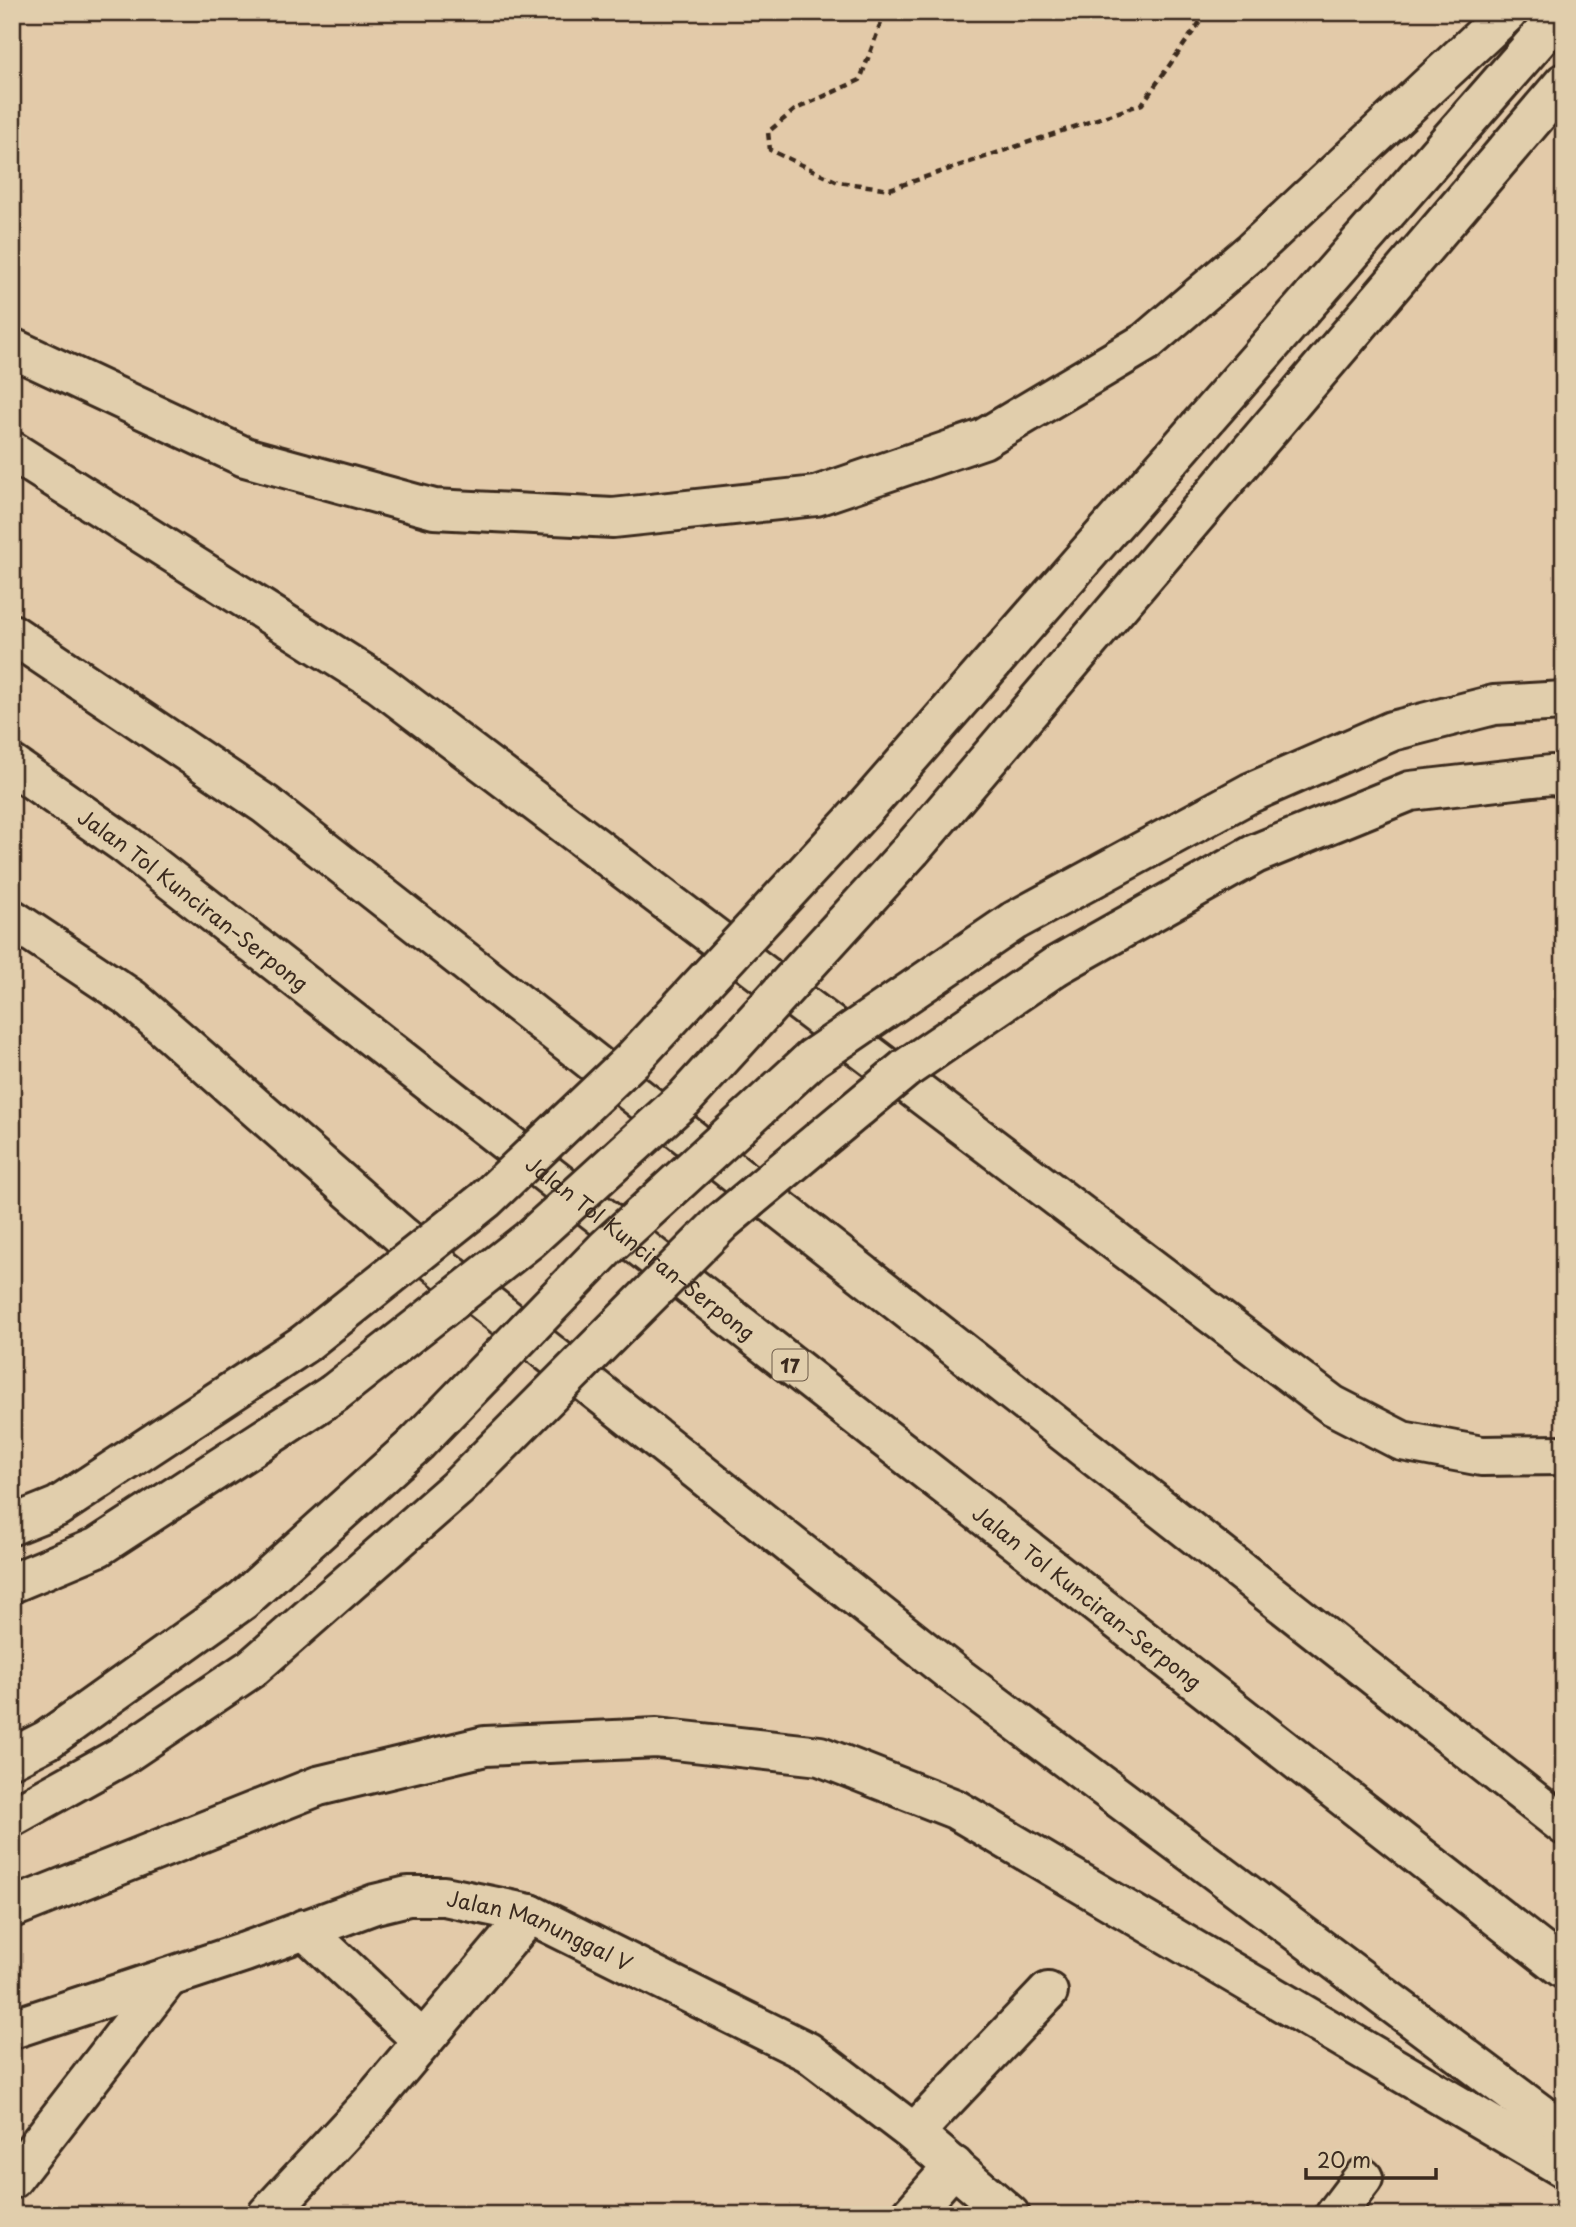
<svg xmlns="http://www.w3.org/2000/svg" width="1576" height="2227" font-family="'Playpen Sans',sans-serif">
<rect width="100%" height="100%" fill="#e3caa9"/>
<filter id="ink" filterUnits="userSpaceOnUse"><feTurbulence type="fractalNoise" baseFrequency=".0143" numOctaves="2"/><feDisplacementMap in="SourceGraphic" scale="14" xChannelSelector="R" yChannelSelector="G"/><feConvolveMatrix kernelMatrix="1 2 1 2 8 2 1 2 1" color-interpolation-filters="sRGB"/></filter>
<g filter="url(#ink)">
<g fill="none" stroke-linecap="round" stroke-linejoin="round">
<defs>
<g id="minor">
<polyline points="304,1929 422,2040"/>
<path id="s1" d="M12,2029l233,-77 130,-48 33,-8h36l86,18 278,138 106,81 96,82"/>
<polyline points="914,2133 1048,1992"/>
<polyline points="12,2179 168,1978"/>
<polyline points="267,2215 370,2104 530,1914"/>
<polyline points="911,2215 954,2166"/>
<polyline points="1335,2215 1363,2178"/>
</g>
<g id="highway">
<polyline points="12,348 245,457 434,509 613,518 816,496 983,439 1146,342 1251,252 1508,12"/>
<polyline points="12,451 380,684 1332,1405 1402,1441 1482,1456 1564,1455"/>
<polyline points="12,634 266,805 1564,1825"/>
<path id="s2" d="M12,765l113,79 1439,1125"/>
<polyline points="866,807 1562,12"/>
<polyline points="912,849 1564,83"/>
<polyline points="12,919 132,999 402,1236 951,1672 1564,2132"/>
<polyline points="1014,921 1250,793 1392,731 1494,705 1564,701"/>
<polyline points="1056,966 1255,854 1410,791 1551,775 1564,777"/>
<polyline points="12,1525 57,1507 304,1344"/>
<polyline points="12,1583 98,1547 333,1394"/>
<polyline points="12,1758 47,1740 243,1600 416,1444"/>
<polyline points="12,1817 120,1757 252,1668 458,1487"/>
<polyline points="12,1908 318,1786 485,1746 657,1738 820,1756 955,1809 1564,2168"/>
</g>
</defs>
<use href="#minor" stroke="#3b2a1e" stroke-width="44"/>
<use href="#highway" stroke="#3b2a1e" stroke-width="44"/>
<polyline stroke="#3b2a1e" stroke-width="4.5" stroke-dasharray="7 5" stroke-linecap="butt" points="885,12 860,80 796,109 768,132 770,150 838,182 890,189 1142,104 1207,12"/>
<use href="#minor" stroke="#e1ceac" stroke-width="38"/>
<use href="#highway" stroke="#e1ceac" stroke-width="38"/>
<defs>
<g id="highway-bridge">
<polyline points="304,1344 485,1200 633,1059 866,807"/>
<polyline points="333,1394 529,1240 684,1099 912,849"/>
<polyline points="416,1444 606,1248 813,1058 1014,921"/>
<polyline points="458,1487 723,1221 905,1069 1056,966"/>
</g>
</defs>
<use href="#highway-bridge" stroke="#3b2a1e" stroke-width="44" stroke-linecap="butt"/>
<use href="#highway-bridge" stroke="#e1ceac" stroke-width="38"/>
</g>
</g>
<g text-anchor="middle" dominant-baseline="central" stroke-width="6" stroke-linejoin="round" paint-order="stroke">
<rect fill="#e1ceac" stroke="#6d5b49" stroke-width="2" x="772.5" y="1349.5" width="35" height="31" rx="5"/>
<g font-size="19" font-weight="bold" fill="#3b2a1e">
<text x="790" y="1365">17</text>
</g>
<g font-size="21" fill="#3b2a1e" stroke="#e1ceac">
<text stroke="none"><textPath href="#s2" startOffset="226">Jalan Tol Kunciran–Serpong</textPath></text>
<text stroke="none"><textPath href="#s2" startOffset="793">Jalan Tol Kunciran–Serpong</textPath></text>
<text stroke="none"><textPath href="#s2" startOffset="1360">Jalan Tol Kunciran–Serpong</textPath></text>
<text stroke="none"><textPath href="#s1" startOffset="556">Jalan Manunggal V</textPath></text>
</g>
</g>
<rect width="1576" height="2227" fill="none" stroke="#e1ceac" stroke-width="42"/>
<rect x="21" y="21" width="1534" height="2185" fill="none" stroke="#3b2a1e" stroke-width="2.5" filter="url(#ink)"/>
<path d="M1306 2168v10h130v-10" fill="none" stroke="#3b2a1e" stroke-width="3.5"/>
<text x="1317" y="2168" font-size="21" fill="#3b2a1e" stroke="#e1ceac" stroke-width="5" paint-order="stroke">20 m</text>
</svg>
